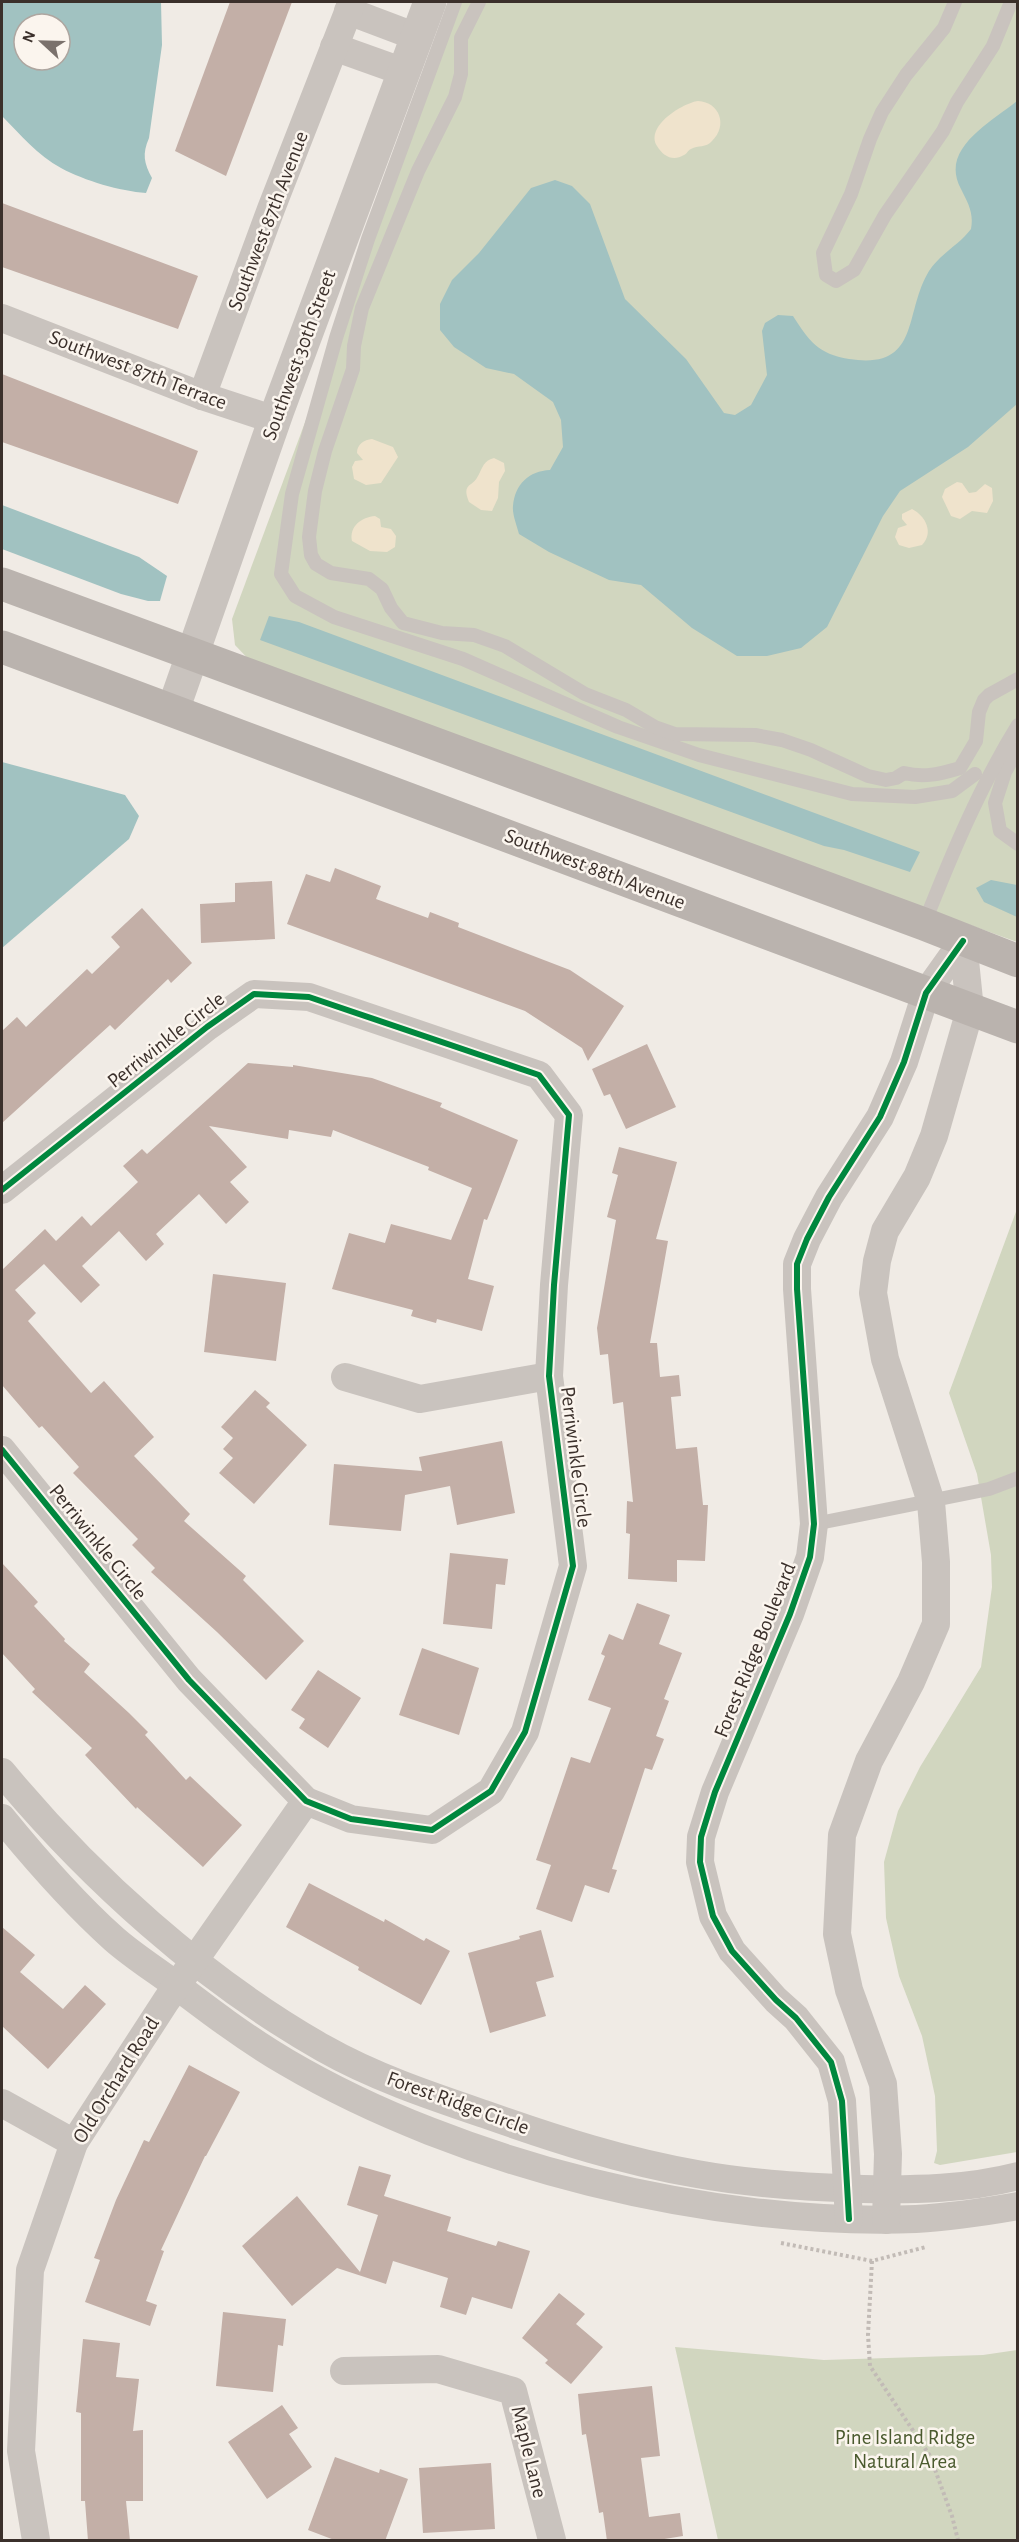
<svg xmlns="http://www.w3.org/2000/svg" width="1019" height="2542" font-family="'Alegreya Sans',sans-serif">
<rect width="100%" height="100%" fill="#f0ebe5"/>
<g fill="#d1d6bf">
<polygon points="461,2 1017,2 1017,942 254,665 235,645 232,619"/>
<polygon points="1017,1209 1017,2152 940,2165 934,2163 937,2151 935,2096 922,2036 899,1976 886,1918 884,1862 898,1811 920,1767 981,1667 992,1587 991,1555 977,1474 949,1393"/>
<polygon points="675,2347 824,2360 983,2355 1017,2350 1017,2540 718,2540"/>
</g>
<g fill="#efe3cc">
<path d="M698,101c22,1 30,25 14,40 -6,7 -14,4 -21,8 -3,1 -4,5 -7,6 -11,7 -21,1 -27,-9 -12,-20 26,-43 41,-45z"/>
<path d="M372,439l21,8 5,10 -17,26 -15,2 -12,-6 -2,-12 3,-6 8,-1 -6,-7c0,-9 7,-13 15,-14z"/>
<path d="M494,458l10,5 1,8 -6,11 -1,16 -6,13 -11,-1 -12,-8c-8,-19 4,-15 9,-26 5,-9 5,-15 16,-18z"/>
<polygon points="957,482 962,483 969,493 976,492 985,484 992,488 993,501 987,513 972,511 960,519 951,516 942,497 945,489"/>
<path d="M912,509c14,7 22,24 10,36l-13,3 -10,-3 -4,-8 3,-9 9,-3 -5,-6v-5z"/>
<path d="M375,516l5,3 1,8 10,2 5,7 -1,11 -8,5 -17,-1 -18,-10c-3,-15 10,-24 23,-25z"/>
</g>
<g fill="#a1c2c1" fill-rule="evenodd">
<path d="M2,2h159l1,43 -13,93c-7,16 -5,25 3,40l-6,15c-26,-2 -61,-12 -85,-25 -23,-12 -41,-34 -59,-52zM24,24h36v36h-36z"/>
<path d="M1017,101v303l-49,43 -68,44 -17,25 -56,111 -26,21 -34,8h-30l-45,-28 -51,-43 -32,-5 -60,-28 -30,-18c-2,-8 -7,-20 -6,-28 2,-22 16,-35 37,-36l13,-23 -2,-27 -8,-18 -39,-28 -28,-6 -32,-21 -14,-17v-26l12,-24 27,-27 52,-65 24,-8 17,6 18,18 35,95 61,60 38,54 11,2 16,-10 16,-30 -5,-44 3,-8 13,-8 15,1c16,25 25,38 56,43 72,11 54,-45 80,-88 11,-17 30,-26 42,-42 3,-16 -3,-26 -10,-40 -22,-40 29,-66 56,-88z"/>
<polygon points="2,505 139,557 167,576 160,601 148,601 121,594 2,549"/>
<polygon points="269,616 299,622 920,852 910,872 844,850 824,846 260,640"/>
<polygon points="2,762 125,795 139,816 129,839 2,948"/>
<polygon points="991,880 1017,885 1017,917 984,902 976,888"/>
</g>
<g fill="#c3afa7">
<polygon points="230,2 292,2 226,176 175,151"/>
<polygon points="2,203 198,276 178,329 2,267"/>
<polygon points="2,374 198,451 178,504 2,442"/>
<polygon points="335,868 381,886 376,899 428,918 430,912 459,923 458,927 570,970 624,1006 588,1061 582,1048 525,1011 287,924 306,874 330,882"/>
<polygon points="272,881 275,939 201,943 200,904 235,902 235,883"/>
<polygon points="142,908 192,963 171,983 168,979 115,1030 110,1025 2,1123 2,1031 17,1017 26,1027 87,969 92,974 120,947 111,937"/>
<polygon points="647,1044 676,1107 626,1129 610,1094 604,1096 592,1069"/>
<polygon points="248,1063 293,1067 293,1065 372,1078 442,1103 440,1107 518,1140 487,1220 484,1219 468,1279 494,1286 482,1331 437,1319 436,1323 411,1316 413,1310 332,1289 349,1233 385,1243 391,1224 451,1240 472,1188 428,1170 429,1167 333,1130 331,1137 289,1130 288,1139 209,1126 247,1167 230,1182 249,1202 226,1224 199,1194 156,1234 164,1244 146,1261 119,1231 82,1266 100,1285 81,1303 44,1264 15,1290 36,1313 28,1321 91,1393 104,1381 154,1437 134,1456 190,1514 184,1521 246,1576 243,1580 304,1641 266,1680 217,1632 151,1572 155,1568 132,1545 138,1539 73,1473 79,1467 42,1426 39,1428 2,1385 2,1270 45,1229 56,1241 82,1216 91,1226 138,1182 123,1166 142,1149 147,1154"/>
<polygon points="619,1147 677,1162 656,1239 668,1241 650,1343 657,1343 660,1377 679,1375 681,1396 671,1397 676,1449 697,1447 703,1505 708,1505 705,1561 677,1560 677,1582 628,1579 630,1534 626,1533 627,1501 633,1502 623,1402 613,1404 608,1354 600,1355 597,1328 616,1220 607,1217 618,1175 612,1173"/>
<polygon points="213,1274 286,1283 276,1361 204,1352"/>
<polygon points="255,1390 270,1403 266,1407 307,1445 254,1504 219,1473 233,1458 223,1449 233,1438 221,1427"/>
<polygon points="502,1441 515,1513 457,1525 450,1486 405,1495 401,1531 329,1525 334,1464 422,1471 419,1457"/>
<polygon points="450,1553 508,1559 505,1585 496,1584 492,1629 443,1624"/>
<polygon points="2,1563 38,1602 34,1606 65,1639 64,1641 90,1664 84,1672 129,1713 148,1732 145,1735 186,1780 190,1776 242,1825 203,1867 137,1807 136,1809 85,1755 92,1748 32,1692 35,1689 2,1653"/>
<polygon points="637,1603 670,1615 659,1644 682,1653 664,1699 669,1701 656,1736 664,1739 652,1770 645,1768 612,1869 617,1870 609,1893 585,1885 572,1922 536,1909 551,1865 536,1860 571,1757 590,1763 611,1708 588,1700 605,1656 601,1654 609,1634 623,1640"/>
<polygon points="422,1648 479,1668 459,1735 399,1715"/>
<polygon points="318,1670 361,1698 328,1748 299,1728 305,1719 291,1710"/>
<polygon points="309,1883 384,1922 385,1919 424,1941 426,1938 450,1951 421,2005 358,1970 359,1967 286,1927"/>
<polygon points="2,1927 35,1955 20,1972 63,2009 85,1985 106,2004 48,2069 2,2026"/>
<polygon points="541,1930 554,1977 536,1982 546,2016 490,2033 468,1953 520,1939 519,1936"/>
<polygon points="189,2065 240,2092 206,2156 205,2156 161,2250 164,2251 146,2301 157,2305 150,2326 85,2302 100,2260 94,2258 116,2200 144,2140 149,2142"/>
<polygon points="359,2166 391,2175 384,2196 451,2217 447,2231 496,2246 498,2241 530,2251 512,2309 472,2297 466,2315 440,2307 448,2278 393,2261 386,2284 337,2268 292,2306 242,2246 297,2196 360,2272 378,2215 347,2205"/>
<polygon points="559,2293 585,2314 576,2324 603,2347 571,2384 545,2363 548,2360 522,2338"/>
<polygon points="223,2312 286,2319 283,2346 278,2345 273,2392 216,2386"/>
<polygon points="83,2339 120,2343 116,2377 139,2379 133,2431 143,2430 143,2501 126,2501 130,2541 88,2541 85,2501 81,2501 81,2413 76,2412"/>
<polygon points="652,2386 660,2456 641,2458 649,2517 680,2513 683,2536 652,2541 607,2541 603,2512 599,2513 586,2434 582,2435 578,2394"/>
<polygon points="282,2405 298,2428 289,2434 312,2467 267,2499 228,2442"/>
<polygon points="335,2457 379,2473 380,2469 408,2479 385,2541 337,2541 308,2530"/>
<polygon points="491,2463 495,2529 423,2533 419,2468"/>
</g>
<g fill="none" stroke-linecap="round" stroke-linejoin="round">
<g stroke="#c2bbb6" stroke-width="4" stroke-dasharray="3 3" stroke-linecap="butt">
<polyline points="781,2243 872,2261 926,2247"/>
<polyline points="872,2261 868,2335 870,2366 930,2456 952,2516 958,2540"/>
</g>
<g stroke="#c9c3be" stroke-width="14">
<polyline points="455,2 368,239 336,338 292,494 281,574 295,596 334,617 463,659 618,727 699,755 852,794 915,797 952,791 975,774"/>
<path d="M479,2l-18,36v36l-6,23 -37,74 -56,137 -8,38 -1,23 -28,82 -10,40 -6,46 2,18 5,9 15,9 38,6 13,10 9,19 12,15 39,10 32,2 31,11 80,48 41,16 29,17 20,7 80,1 27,5 29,10 57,26 18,4 10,-2 8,-5c20,5 36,1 56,-5l16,-27 3,-29 5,-12 5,-5 29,-16"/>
<polyline points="955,2 944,28 906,75 882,112 870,139 851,194 823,253 826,275 836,281 854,270 885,215 943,131 957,102 993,46 1011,2"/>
<polyline points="1018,749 1005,772 995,803 1000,831 1018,844"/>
<path d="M924,924c27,-68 55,-136 94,-199"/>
<polyline points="814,1524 989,1489 1018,1478"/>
</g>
<g stroke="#c9c3be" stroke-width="28">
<polyline points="348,11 417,37"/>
<polyline points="334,47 404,72"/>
<polyline points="2,318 202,396 275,420"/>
<polyline points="202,396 271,209 352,2"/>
<polyline points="2,1190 207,1027 254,994 309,997 539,1075 569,1115 554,1285 549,1376 573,1566 525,1732 491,1791 432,1830 351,1819 306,1801 189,1680 2,1450"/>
<polyline points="345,1377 420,1399 549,1376"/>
<path d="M2,1772c87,105 201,208 321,276 51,29 108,48 164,67 68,24 139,47 210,59 55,10 111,13 166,15 52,1 105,0 155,-13"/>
<path d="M2,1818c35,43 71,84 112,121 17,15 37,28 55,41 38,29 76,58 117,82 175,103 427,165 630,157 34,-2 68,-7 102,-13"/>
<polyline points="2,2103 74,2143"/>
<polyline points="849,2219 842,2101 831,2062 796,2018 776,2000 732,1951 713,1916 700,1862 701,1837 715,1792 790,1614 810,1557 814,1524 797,1289 797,1264 807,1239 829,1197 880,1117 904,1062 926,993 963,941"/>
<polyline points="886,2220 888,2154 883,2084 849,1990 837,1934 842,1835 869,1761 911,1682 936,1624 936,1562 931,1502 885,1359 873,1293 877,1261 885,1231 917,1177 934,1136 970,1010 963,941"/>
<polyline points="344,2371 438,2369 513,2391 552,2540"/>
<polyline points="36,2540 21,2451 30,2270 74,2143 166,2001 306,1801"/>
</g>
<polyline stroke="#c9c3be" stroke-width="33" points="173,710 278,410 430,2"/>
<g stroke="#bab3ae" stroke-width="33">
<polyline points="2,584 924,924 1018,961"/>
<polyline points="2,647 1018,1027"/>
</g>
<defs>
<g id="cycleway">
<polyline points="2,1190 207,1027 254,994 309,997 539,1075 569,1115 554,1285 549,1376 573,1566 525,1732 491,1791 432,1830 351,1819 306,1801 189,1680 2,1450"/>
<polyline points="849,2219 842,2101 831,2062 796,2018 776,2000 732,1951 713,1916 700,1862 701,1837 715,1792 790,1614 810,1557 814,1524 797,1289 797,1264 807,1239 829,1197 880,1117 904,1062 926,993 963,941"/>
</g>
</defs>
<use href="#cycleway" stroke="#fbf5ee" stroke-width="10"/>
<use href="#cycleway" stroke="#00873e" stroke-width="6"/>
</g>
<g text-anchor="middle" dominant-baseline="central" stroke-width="5" stroke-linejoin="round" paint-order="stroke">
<g font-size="21" fill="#3b302b" stroke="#fbf5ee">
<text transform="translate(268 221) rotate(-69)">Southwest 87th Avenue</text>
<text transform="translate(299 355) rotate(-70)">Southwest 30th Street</text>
<text transform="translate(138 370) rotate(21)">Southwest 87th Terrace</text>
<text transform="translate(595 869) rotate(21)">Southwest 88th Avenue</text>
<text transform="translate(166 1040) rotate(-38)">Perriwinkle Circle</text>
<text transform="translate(576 1457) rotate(83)">Perriwinkle Circle</text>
<text transform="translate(98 1542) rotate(51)">Perriwinkle Circle</text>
<text transform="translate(755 1650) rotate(-68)">Forest Ridge Boulevard</text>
<text transform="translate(116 2080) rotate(-58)">Old Orchard Road</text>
<text transform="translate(458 2103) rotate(20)">Forest Ridge Circle</text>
<text transform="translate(529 2452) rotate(76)">Maple Lane</text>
</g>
<g font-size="21" fill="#4a5a2e" stroke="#fbf5ee">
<text x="905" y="2437">Pine Island Ridge<tspan x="905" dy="24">Natural Area</tspan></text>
</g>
</g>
<rect width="1019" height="2542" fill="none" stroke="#3b302b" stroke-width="6"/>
<g transform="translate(42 42) rotate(292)"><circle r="28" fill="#fbf5ee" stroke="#aea6a0" stroke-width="1.5"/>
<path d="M0-4.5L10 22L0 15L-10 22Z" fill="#7a716c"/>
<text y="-9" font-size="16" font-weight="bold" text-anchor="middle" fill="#3b302b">N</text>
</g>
</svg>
